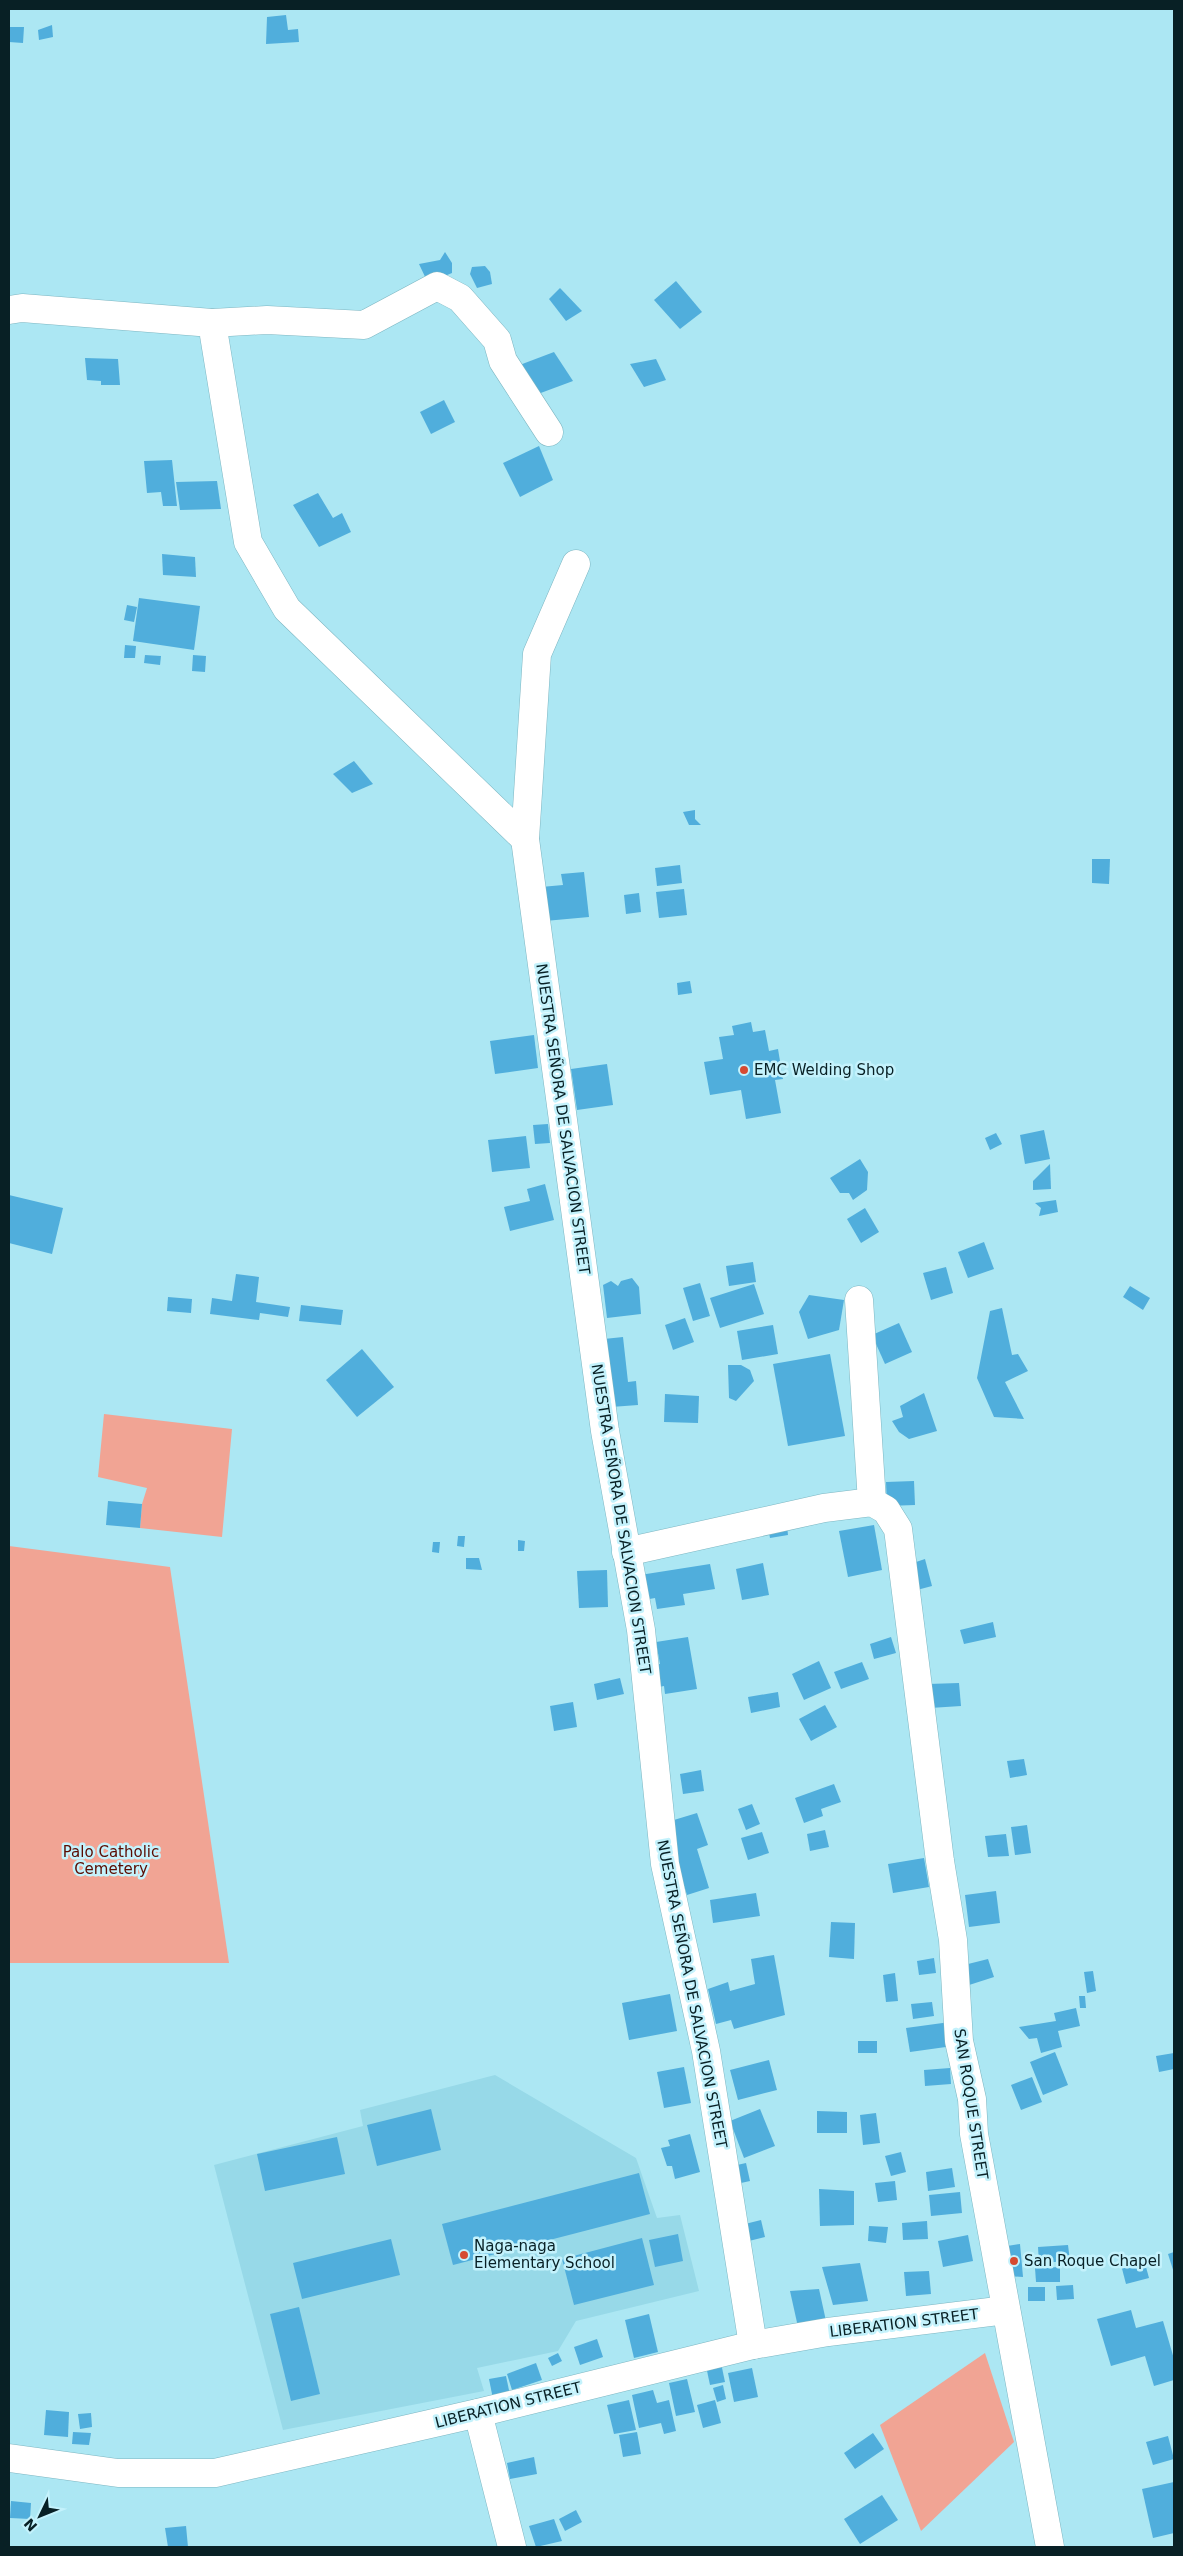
<svg xmlns="http://www.w3.org/2000/svg" width="1183" height="2556" font-family="'DejaVu Sans',sans-serif">
<rect width="100%" height="100%" fill="#ace7f3"/>
<polygon fill="#97d9e8" points="495,2075 636,2158 657,2218 680,2215 699,2291 576,2321 558,2351 477,2368 484,2391 283,2430 214,2165 363,2126 360,2110"/>
<g fill="#f1a494">
<polygon points="104,1414 232,1429 222,1537 140,1528 142,1504 147,1488 98,1477"/>
<polygon points="9,1546 170,1567 229,1963 9,1963"/>
<polygon points="985,2353 1014,2442 921,2531 880,2425"/>
</g>
<g fill="#50aedc">
<polygon points="286,15 288,30 298,29 299,42 266,44 267,17"/>
<polygon points="52,25 53,37 39,40 38,30"/>
<polygon points="9,27 24,27 23,43 9,42"/>
<polygon points="445,252 452,263 452,273 428,283 419,264 440,260"/>
<polygon points="485,266 490,272 492,284 477,288 470,274 472,267"/>
<polygon points="676,281 702,312 680,329 654,300"/>
<polygon points="560,288 582,311 566,321 549,299"/>
<polygon points="554,352 573,381 538,394 517,366"/>
<polygon points="85,358 118,359 120,385 101,385 101,381 87,380"/>
<polygon points="656,359 666,380 644,387 630,364"/>
<polygon points="444,400 455,422 431,434 420,412"/>
<polygon points="539,446 553,480 520,497 503,463"/>
<polygon points="172,460 177,506 163,506 161,492 147,493 144,461"/>
<polygon points="217,481 221,509 180,510 176,482"/>
<polygon points="318,493 333,518 342,513 351,532 319,547 293,505"/>
<polygon points="162,554 195,557 196,577 163,575"/>
<polygon points="139,598 200,606 194,650 133,641"/>
<polygon points="127,605 137,607 134,622 124,620"/>
<polygon points="125,645 136,646 135,658 124,658"/>
<polygon points="145,655 161,656 160,665 144,663"/>
<polygon points="193,655 206,656 205,672 192,671"/>
<polygon points="354,761 373,784 352,793 333,774"/>
<polygon points="695,810 695,819 701,825 689,825 683,812"/>
<polygon points="1092,859 1110,859 1109,884 1092,883"/>
<polygon points="680,865 682,883 657,886 655,868"/>
<polygon points="584,872 589,917 545,921 541,887 563,885 561,874"/>
<polygon points="684,889 687,915 659,918 656,892"/>
<polygon points="639,893 641,912 626,914 624,895"/>
<polygon points="690,981 692,993 678,995 677,983"/>
<polygon points="751,1022 753,1032 765,1030 769,1051 778,1049 783,1079 775,1080 781,1113 746,1119 741,1090 710,1095 704,1062 723,1059 719,1037 734,1035 732,1026"/>
<polygon points="534,1035 538,1068 495,1074 490,1041"/>
<polygon points="607,1064 613,1105 577,1110 571,1069"/>
<polygon points="548,1124 550,1143 535,1144 533,1125"/>
<polygon points="1044,1130 1050,1159 1025,1164 1020,1135"/>
<polygon points="996,1133 1002,1144 990,1150 985,1138"/>
<polygon points="526,1136 530,1168 492,1172 488,1140"/>
<polygon points="860,1159 868,1172 867,1190 853,1200 849,1193 840,1193 830,1178"/>
<polygon points="1050,1164 1051,1189 1033,1190 1033,1181"/>
<polygon points="545,1184 554,1220 510,1231 504,1207 530,1201 527,1189"/>
<polygon points="9,1195 63,1208 52,1254 9,1243"/>
<polygon points="1056,1200 1058,1212 1039,1216 1041,1208 1035,1203"/>
<polygon points="865,1208 879,1232 861,1243 847,1219"/>
<polygon points="984,1242 994,1269 968,1278 958,1252"/>
<polygon points="753,1262 756,1282 729,1286 726,1266"/>
<polygon points="946,1267 953,1293 931,1300 923,1273"/>
<polygon points="236,1274 259,1277 256,1302 290,1307 288,1317 260,1313 259,1320 210,1314 212,1298 232,1301"/>
<polygon points="632,1278 639,1287 641,1314 607,1318 603,1285 611,1281 618,1286 621,1281"/>
<polygon points="700,1283 710,1316 693,1321 683,1288"/>
<polygon points="754,1284 764,1314 720,1328 710,1298"/>
<polygon points="1130,1286 1150,1298 1143,1310 1123,1297"/>
<polygon points="809,1295 844,1300 839,1330 808,1339 799,1312"/>
<polygon points="168,1297 192,1299 191,1313 167,1311"/>
<polygon points="301,1305 343,1310 341,1325 299,1321"/>
<polygon points="1002,1308 1012,1355 1018,1354 1028,1371 1005,1382 1024,1419 994,1417 977,1378 990,1311"/>
<polygon points="685,1318 694,1342 673,1350 665,1325"/>
<polygon points="899,1323 912,1352 885,1364 872,1335"/>
<polygon points="773,1325 778,1354 742,1360 737,1331"/>
<polygon points="623,1337 628,1382 636,1381 638,1405 611,1407 604,1339"/>
<polygon points="362,1349 394,1387 357,1417 326,1380"/>
<polygon points="830,1354 845,1436 788,1446 773,1364"/>
<polygon points="728,1365 741,1365 750,1370 754,1381 736,1401 729,1398"/>
<polygon points="924,1393 937,1431 909,1439 899,1432 892,1421 903,1417 900,1406"/>
<polygon points="665,1394 699,1396 698,1423 664,1422"/>
<polygon points="914,1481 915,1505 887,1506 886,1482"/>
<polygon points="108,1501 142,1504 140,1528 106,1525"/>
<polygon points="874,1525 882,1570 848,1577 839,1531"/>
<polygon points="787,1526 788,1535 770,1538 768,1528"/>
<polygon points="458,1536 465,1536 464,1547 457,1546"/>
<polygon points="518,1540 525,1541 524,1551 518,1551"/>
<polygon points="433,1542 440,1542 439,1553 432,1552"/>
<polygon points="466,1558 479,1558 482,1570 466,1569"/>
<polygon points="925,1559 932,1586 917,1590 910,1564"/>
<polygon points="763,1563 769,1595 742,1600 736,1569"/>
<polygon points="710,1564 715,1589 683,1594 685,1605 657,1609 655,1598 644,1600 640,1575"/>
<polygon points="607,1570 608,1607 579,1608 577,1571"/>
<polygon points="993,1622 996,1637 964,1644 960,1630"/>
<polygon points="688,1637 697,1689 665,1694 664,1686 654,1688 651,1665 660,1664 656,1642"/>
<polygon points="891,1637 896,1653 874,1659 870,1644"/>
<polygon points="819,1661 831,1688 804,1700 792,1674"/>
<polygon points="862,1662 869,1679 841,1689 834,1672"/>
<polygon points="620,1678 624,1694 597,1700 594,1684"/>
<polygon points="959,1683 961,1706 930,1708 928,1684"/>
<polygon points="778,1692 780,1707 751,1713 748,1697"/>
<polygon points="573,1702 577,1727 554,1731 550,1706"/>
<polygon points="825,1705 837,1727 811,1741 799,1719"/>
<polygon points="1024,1759 1027,1775 1010,1778 1007,1761"/>
<polygon points="701,1770 704,1791 683,1794 680,1774"/>
<polygon points="834,1784 841,1802 821,1809 823,1816 804,1823 795,1798"/>
<polygon points="752,1804 760,1824 746,1830 738,1809"/>
<polygon points="697,1813 708,1845 697,1849 709,1888 687,1895 664,1823"/>
<polygon points="1027,1825 1031,1853 1015,1855 1011,1827"/>
<polygon points="825,1830 829,1847 810,1851 807,1834"/>
<polygon points="762,1832 769,1853 748,1860 741,1838"/>
<polygon points="1006,1834 1009,1856 988,1857 985,1836"/>
<polygon points="924,1858 929,1887 893,1893 888,1864"/>
<polygon points="996,1891 1000,1923 969,1927 965,1895"/>
<polygon points="756,1893 760,1916 713,1923 710,1900"/>
<polygon points="831,1922 855,1923 854,1959 829,1957"/>
<polygon points="774,1955 785,2015 734,2029 731,2020 716,2024 708,1989 728,1982 730,1991 755,1984 751,1959"/>
<polygon points="934,1958 936,1973 919,1975 917,1961"/>
<polygon points="988,1959 994,1977 966,1986 964,1965"/>
<polygon points="1093,1971 1096,1991 1087,1993 1084,1972"/>
<polygon points="895,1973 898,2001 886,2002 883,1975"/>
<polygon points="670,1994 677,2031 629,2040 622,2003"/>
<polygon points="1079,1996 1085,1996 1086,2008 1080,2008"/>
<polygon points="932,2002 934,2016 913,2019 911,2004"/>
<polygon points="1076,2008 1080,2026 1058,2031 1062,2047 1041,2053 1037,2038 1029,2039 1019,2027 1056,2021 1054,2013"/>
<polygon points="950,2022 953,2046 910,2052 906,2028"/>
<rect x="858" y="2041" width="19" height="12"/>
<polygon points="1055,2052 1068,2085 1043,2095 1030,2062"/>
<polygon points="1174,2053 1174,2069 1159,2072 1156,2056"/>
<polygon points="769,2060 777,2090 738,2100 730,2070"/>
<polygon points="684,2067 691,2103 664,2108 657,2072"/>
<polygon points="950,2068 951,2084 925,2086 924,2070"/>
<polygon points="1032,2077 1042,2102 1021,2110 1011,2085"/>
<polygon points="431,2109 441,2150 377,2166 367,2125"/>
<polygon points="760,2109 775,2146 744,2158 730,2121"/>
<polygon points="817,2111 847,2112 847,2133 817,2133"/>
<polygon points="876,2113 880,2143 863,2145 860,2115"/>
<polygon points="690,2134 700,2172 675,2179 672,2166 667,2166 661,2148 670,2146 668,2140"/>
<polygon points="337,2137 345,2174 265,2191 257,2154"/>
<polygon points="901,2152 906,2172 891,2176 885,2156"/>
<polygon points="746,2163 750,2181 732,2185 728,2167"/>
<polygon points="952,2168 955,2187 928,2191 926,2172"/>
<polygon points="639,2173 650,2214 453,2265 442,2224"/>
<polygon points="895,2181 897,2200 878,2202 875,2183"/>
<polygon points="819,2189 854,2191 854,2225 820,2226"/>
<polygon points="960,2192 962,2213 931,2216 929,2195"/>
<polygon points="761,2220 765,2237 749,2241 745,2224"/>
<polygon points="927,2221 928,2239 903,2240 902,2223"/>
<polygon points="869,2226 888,2227 886,2243 868,2241"/>
<polygon points="678,2234 683,2261 655,2267 649,2240"/>
<polygon points="968,2235 973,2261 943,2267 938,2241"/>
<polygon points="642,2238 654,2285 574,2305 562,2259"/>
<polygon points="391,2239 400,2275 302,2299 293,2263"/>
<polygon points="1020,2244 1023,2277 1007,2276 1007,2246"/>
<polygon points="1068,2245 1070,2261 1039,2263 1038,2247"/>
<polygon points="1174,2252 1174,2273 1168,2254"/>
<polygon points="1143,2256 1149,2278 1126,2284 1120,2261"/>
<polygon points="860,2263 868,2301 833,2305 822,2267"/>
<polygon points="1060,2267 1060,2282 1036,2282 1035,2268"/>
<polygon points="929,2271 931,2294 906,2296 904,2272"/>
<polygon points="1073,2285 1074,2299 1057,2300 1056,2286"/>
<rect x="1028" y="2287" width="17" height="14"/>
<polygon points="819,2289 826,2321 798,2327 790,2291"/>
<polygon points="299,2307 320,2394 291,2401 270,2314"/>
<polygon points="1131,2310 1136,2328 1163,2321 1174,2359 1174,2380 1154,2386 1145,2356 1111,2366 1097,2319"/>
<polygon points="649,2314 658,2352 634,2358 625,2320"/>
<polygon points="597,2339 603,2357 580,2365 574,2347"/>
<polygon points="558,2353 562,2361 552,2366 548,2358"/>
<polygon points="536,2363 542,2380 512,2390 507,2374"/>
<polygon points="721,2363 725,2382 710,2385 706,2366"/>
<polygon points="752,2368 758,2397 734,2402 728,2373"/>
<polygon points="506,2376 510,2395 493,2399 489,2379"/>
<polygon points="687,2379 695,2412 676,2416 669,2383"/>
<polygon points="723,2385 726,2399 717,2402 713,2388"/>
<polygon points="653,2390 657,2403 669,2400 676,2431 664,2434 661,2423 639,2428 632,2395"/>
<polygon points="629,2400 636,2430 614,2434 607,2405"/>
<polygon points="715,2400 721,2423 703,2428 697,2405"/>
<polygon points="46,2410 69,2412 68,2437 44,2435"/>
<polygon points="91,2413 92,2427 80,2429 78,2414"/>
<polygon points="73,2432 91,2433 89,2445 72,2444"/>
<polygon points="637,2432 641,2454 623,2457 619,2435"/>
<polygon points="873,2433 884,2449 855,2469 844,2453"/>
<polygon points="1168,2436 1174,2459 1153,2465 1146,2442"/>
<polygon points="534,2457 537,2474 510,2479 507,2463"/>
<polygon points="1174,2482 1174,2533 1153,2538 1142,2489"/>
<polygon points="882,2495 898,2520 860,2544 844,2519"/>
<polygon points="11,2501 31,2503 30,2519 10,2518"/>
<polygon points="576,2510 582,2522 565,2531 559,2519"/>
<polygon points="554,2519 562,2541 536,2547 529,2526"/>
<polygon points="186,2526 188,2547 168,2547 165,2528"/>
</g>
<g fill="none" stroke-linecap="round" stroke-linejoin="round">
<defs>
<g id="street">
<polyline points="9,310 22,308 212,323 248,542 287,609 525,839"/>
<polyline points="212,323 267,320 364,325 437,286 460,298 497,340 503,361 549,432"/>
<polyline points="576,564 537,654 525,839 605,1431 641,1630 665,1864 706,2051 753,2345"/>
<polyline points="859,1300 872,1502"/>
<polyline points="626,1552 824,1508 872,1502 886,1510 898,1529 940,1861 953,1940 959,2041 972,2099 974,2134 1050,2547"/>
<polyline points="478,2413 512,2547"/>
<polyline points="9,2458 118,2473 215,2473 478,2413 753,2345 828,2332 1006,2310"/>
</g>
</defs>
<use href="#street" stroke="#7db6c2" stroke-width="29"/>
<use href="#street" stroke="#fff" stroke-width="28"/>
</g>
<g fill="#d64a31" stroke="#c4f2fc" stroke-width="2">
<circle cx="744" cy="1070" r="5"/>
<circle cx="464" cy="2255" r="5"/>
<circle cx="1014" cy="2261" r="5"/>
</g>
<g text-anchor="middle" dominant-baseline="central" stroke-width="5" stroke-linejoin="round" paint-order="stroke">
<g font-size="15" fill="#082025" stroke="#c4f2fc" text-anchor="start">
<text x="754" y="1070">EMC Welding Shop</text>
<text x="474" y="2246">Naga-naga<tspan x="474" dy="17">Elementary School</tspan></text>
<text x="1024" y="2261">San Roque Chapel</text>
</g>
<g font-size="15" fill="#082025" stroke="#c4f2fc">
<text transform="translate(563 1119) rotate(82)">NUESTRA SEÑORA DE SALVACION STREET</text>
<text transform="translate(621 1519) rotate(81)">NUESTRA SEÑORA DE SALVACION STREET</text>
<text transform="translate(692 1994) rotate(79)">NUESTRA SEÑORA DE SALVACION STREET</text>
<text transform="translate(971 2104) rotate(81)">SAN ROQUE STREET</text>
<text transform="translate(904 2323) rotate(-7)">LIBERATION STREET</text>
<text transform="translate(508 2405) rotate(-14)">LIBERATION STREET</text>
</g>
<g font-size="15" fill="#5a0b00" stroke="#c4f2fc">
<text x="111" y="1852">Palo Catholic<tspan x="111" dy="17">Cemetery</tspan></text>
</g>
</g>
<rect width="1183" height="2556" fill="none" stroke="#082025" stroke-width="20"/>
<g transform="translate(40 2516) rotate(227)" stroke="#c4f2fc" stroke-width="4" paint-order="stroke">
<path d="M0-4L9 19L0 12L-9 19Z" fill="#082025"/>
<text y="-8" font-size="14" font-weight="bold" text-anchor="middle" fill="#082025">N</text>
</g>
</svg>
